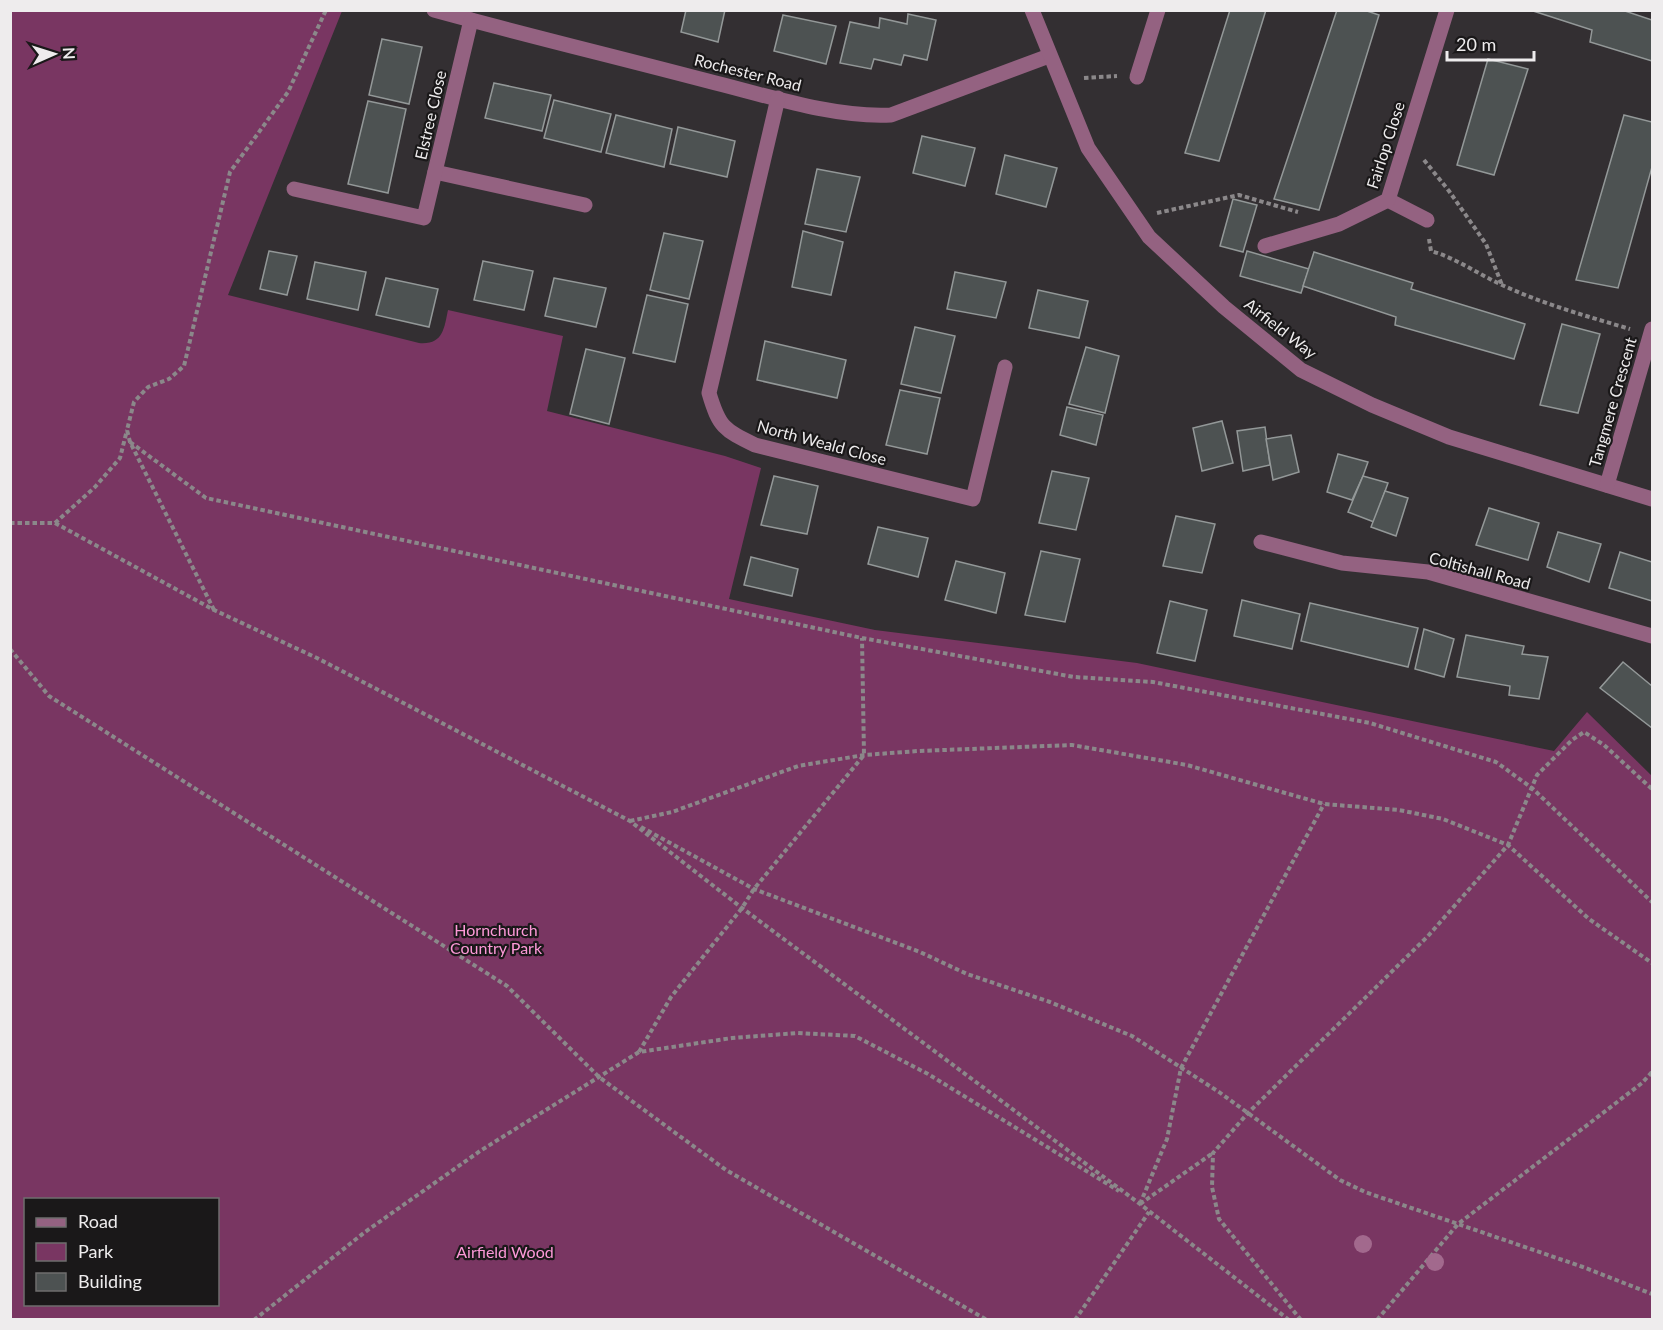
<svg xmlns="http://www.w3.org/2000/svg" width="1663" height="1330" font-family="Lato,sans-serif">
<rect width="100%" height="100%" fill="#332f32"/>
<path fill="#793662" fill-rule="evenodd" d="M10,11h332l-114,284 191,48c24,2 25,-14 29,-33l115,26 -16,75 178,45 36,12 -32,131 146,31 262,33 417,88 33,-39 65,64v543h-1641zM26,1200h192v104h-192z"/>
<g fill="#4d5252" stroke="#939898" stroke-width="1.5">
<polygon points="686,10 725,10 718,42 681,32"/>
<polygon points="1230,10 1266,10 1219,161 1185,153"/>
<polygon points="1337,10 1364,10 1379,15 1319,210 1274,199"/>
<polygon points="1530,10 1622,10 1652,20 1652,61 1590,42 1592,30"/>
<polygon points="908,14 936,20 927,60 904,55 901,65 874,59 871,69 840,63 850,22 879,28 880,18 907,24"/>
<polygon points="783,15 836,26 826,64 774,51"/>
<polygon points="382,39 422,47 409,104 369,95"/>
<polygon points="1488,59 1528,69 1494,175 1457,165"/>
<polygon points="494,83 551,95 542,131 485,118"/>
<polygon points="554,100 611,114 601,152 544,138"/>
<polygon points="368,101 406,109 388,193 348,184"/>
<polygon points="616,115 672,129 664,167 606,153"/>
<polygon points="1624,115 1652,122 1652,167 1618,288 1576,280"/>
<polygon points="678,127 735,141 727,177 670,164"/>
<polygon points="922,136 975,148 965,186 913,173"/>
<polygon points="1005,155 1057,168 1046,207 996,194"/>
<polygon points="817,169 860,177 846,232 805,224"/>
<polygon points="1233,199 1257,205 1243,252 1220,246"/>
<polygon points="803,231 843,242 831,295 792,287"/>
<polygon points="664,233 703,241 689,299 650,290"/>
<polygon points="269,251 297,256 287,295 260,289"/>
<polygon points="1247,251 1309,269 1301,293 1240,276"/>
<polygon points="1314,252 1413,283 1411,289 1525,324 1514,359 1395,325 1396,317 1303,286"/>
<polygon points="483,261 533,271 524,310 474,300"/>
<polygon points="315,262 366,272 358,310 307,299"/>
<polygon points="955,272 1006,282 996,318 947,309"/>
<polygon points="386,278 438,289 429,327 376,315"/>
<polygon points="554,278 606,288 596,327 545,316"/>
<polygon points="1038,290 1088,301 1079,338 1029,328"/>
<polygon points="647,295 688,304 675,362 633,353"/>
<polygon points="1562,324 1600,334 1578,413 1540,405"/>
<polygon points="915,327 955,336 941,393 901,384"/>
<polygon points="765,341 846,360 837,398 757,380"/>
<polygon points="1086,347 1119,356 1105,413 1069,404"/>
<polygon points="586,349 625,358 609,424 570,414"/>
<polygon points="900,390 940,398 927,454 886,445"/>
<polygon points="1067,407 1103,415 1096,445 1060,435"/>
<polygon points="1222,421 1233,463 1202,471 1193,428"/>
<polygon points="1265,427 1270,465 1243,471 1237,431"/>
<polygon points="1291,435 1299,472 1273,480 1266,439"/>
<polygon points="1338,454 1368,462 1363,476 1352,500 1327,492"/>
<polygon points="1052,471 1089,478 1076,530 1039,523"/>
<polygon points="774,476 818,486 807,534 761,525"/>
<polygon points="1363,476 1388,483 1374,522 1348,512"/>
<polygon points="1385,491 1408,498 1396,536 1371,527"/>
<polygon points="1489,508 1539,523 1528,560 1476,545"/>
<polygon points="1176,516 1215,524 1202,573 1163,566"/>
<polygon points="878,527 928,538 918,577 868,564"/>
<polygon points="1558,532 1601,544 1589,582 1547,567"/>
<polygon points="1041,551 1080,559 1065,622 1025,615"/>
<polygon points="1620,552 1652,562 1652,601 1609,588"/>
<polygon points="751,557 798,569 792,596 744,585"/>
<polygon points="956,561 1005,573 996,613 945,600"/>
<polygon points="1242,600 1300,614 1292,649 1234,636"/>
<polygon points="1170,601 1207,610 1195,661 1157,653"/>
<polygon points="1310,603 1418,628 1408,667 1301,641"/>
<polygon points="1424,629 1454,639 1444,677 1415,669"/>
<polygon points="1466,635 1524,646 1522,654 1548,657 1539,699 1509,695 1510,686 1457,677"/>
<polygon points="1623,662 1652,686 1652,728 1600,688"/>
</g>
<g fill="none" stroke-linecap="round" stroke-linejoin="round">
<g stroke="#8b888a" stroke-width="4" stroke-dasharray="4.5 3" stroke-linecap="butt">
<polyline points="1084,78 1117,76"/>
<polyline points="1424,160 1449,191 1486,244 1502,285"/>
<polyline points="1157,213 1239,195 1298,212"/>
<path d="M1429,239l2,12c25,7 47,23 71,34 41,19 84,31 128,44"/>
<polyline points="130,442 206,498 862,638 1074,677 1153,682 1370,723 1496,762 1532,788 1652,902"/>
<polyline points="10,523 55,523 214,610 317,658 630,821 742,908 1140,1204 1289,1320"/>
<polyline points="55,523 95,487 120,458 127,430"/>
<polyline points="214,610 130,442 127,430 134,402 148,387 169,379 184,366 230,172 288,92 326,10"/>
<polyline points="10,649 49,696 507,986 599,1077 726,1170 987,1320"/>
<polyline points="630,821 672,812 798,766 864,755 918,751 1072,745 1187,765 1324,804 1399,810 1443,819 1508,845 1589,919 1652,963"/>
<polyline points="641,827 754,889 920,952 967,974 1050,1002 1132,1036 1219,1092 1340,1180 1365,1192 1583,1267 1652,1294"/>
<polyline points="639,1052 671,997 742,908 754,889 864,755 862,638"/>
<polyline points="1140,1204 1167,1139 1181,1068 1324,804"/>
<polyline points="1140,1204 1213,1153"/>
<polyline points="254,1320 365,1232 480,1151 639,1052 732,1038 798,1033 855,1036 928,1074 1119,1191"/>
<polyline points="1075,1320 1149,1212"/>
<polyline points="1301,1320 1219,1219 1212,1187 1213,1153 1248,1113 1428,936 1508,845 1537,775 1572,740 1584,732 1604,745 1652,789"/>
<polyline points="1377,1320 1458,1224 1642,1083 1652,1072"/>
</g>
<g stroke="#946281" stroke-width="15">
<path d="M434,10c91,25 183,47 274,71 57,14 125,37 183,34l158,-59"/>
<polyline points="1032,10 1088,148 1149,237 1224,307 1301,370 1372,405 1449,437 1652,499"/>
<polyline points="1137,77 1158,10"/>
<path d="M778,98l-69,295c10,34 15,37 46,52l218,54 32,-132"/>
<polyline points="435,172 585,205"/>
<polyline points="294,189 424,218 471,20"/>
<polyline points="1388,200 1427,220"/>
<polyline points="1265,246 1339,224 1388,200 1447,10"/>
<polyline points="1607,485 1652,329"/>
<polyline points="1261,542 1342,563 1428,572 1652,636"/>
</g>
</g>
<g fill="#a2698d">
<circle cx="1363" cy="1244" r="9"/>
<circle cx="1435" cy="1262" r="9"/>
</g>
<g text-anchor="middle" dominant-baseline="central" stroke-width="4.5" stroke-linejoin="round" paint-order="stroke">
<g font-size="16" fill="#eeeced" stroke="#1a1819">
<text transform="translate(748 72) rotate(14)">Rochester Road</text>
<text transform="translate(430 115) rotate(-77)">Elstree Close</text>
<text transform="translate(1385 145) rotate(-72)">Fairlop Close</text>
<text transform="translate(1281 328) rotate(38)">Airfield Way</text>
<text transform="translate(1612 402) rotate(-74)">Tangmere Crescent</text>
<text transform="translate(822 442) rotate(15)">North Weald Close</text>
<text transform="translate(1480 570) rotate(15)">Coltishall Road</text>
</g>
<g font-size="16" fill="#fd99d8" stroke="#1a1819">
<text x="496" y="929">Hornchurch<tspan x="496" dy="18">Country Park</tspan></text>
<text x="505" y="1251">Airfield Wood</text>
</g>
</g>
<rect width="1663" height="1330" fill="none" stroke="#eeeced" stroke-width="24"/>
<rect x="24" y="1198" width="195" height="108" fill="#1a1819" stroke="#6f6d6e" stroke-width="1.5"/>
<rect x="36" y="1218" width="30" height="9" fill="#946281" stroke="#6f6d6e" stroke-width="1.5"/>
<text x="78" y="1228" font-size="18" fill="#eeeced">Road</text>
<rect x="36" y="1243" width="30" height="18" fill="#793662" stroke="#6f6d6e" stroke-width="1.5"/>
<text x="78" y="1258" font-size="18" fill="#eeeced">Park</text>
<rect x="36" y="1273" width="30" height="18" fill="#4d5252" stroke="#6f6d6e" stroke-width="1.5"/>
<text x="78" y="1288" font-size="18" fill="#eeeced">Building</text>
<g transform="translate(54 54) rotate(87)" stroke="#1a1819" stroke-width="4.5" paint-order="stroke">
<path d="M0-4.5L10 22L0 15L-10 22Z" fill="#eeeced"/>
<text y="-9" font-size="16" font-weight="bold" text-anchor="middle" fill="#eeeced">N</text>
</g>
<path d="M1447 51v9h87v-9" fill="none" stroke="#eeeced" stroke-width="3"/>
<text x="1456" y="51" font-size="18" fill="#eeeced" stroke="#1a1819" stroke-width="4.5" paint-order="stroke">20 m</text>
</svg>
